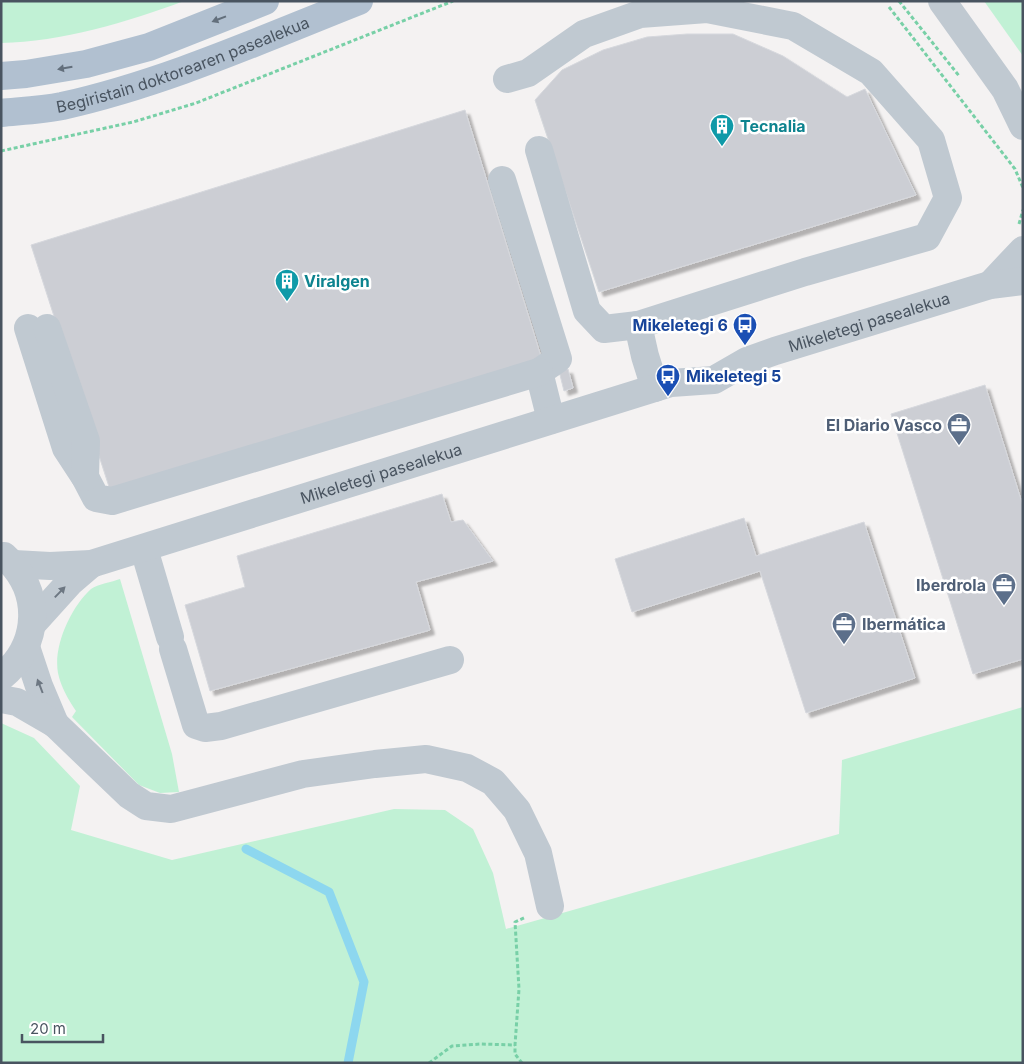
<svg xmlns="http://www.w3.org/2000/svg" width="1024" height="1064" font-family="Inter,sans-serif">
<defs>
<filter id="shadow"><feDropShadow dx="4.5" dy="4.5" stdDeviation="1" flood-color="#0004"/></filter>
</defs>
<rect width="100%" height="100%" fill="#f4f2f2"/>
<g fill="#c1f1d5">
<path d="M1,1h183c-56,21 -123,41 -183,42z"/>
<polygon points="984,1 1023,1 1023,56"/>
<path d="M120,579l52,175 7,38 -19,1 -21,-8 -67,-68 4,-6c-8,-12 -15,-24 -18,-38 -5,-27 13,-66 33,-84 7,-5 21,-7 29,-10z"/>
<polygon points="1023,707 1023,1063 1,1063 1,723 34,738 80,786 71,830 172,860 394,809 445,810 473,829 493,873 506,929 839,834 842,760"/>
</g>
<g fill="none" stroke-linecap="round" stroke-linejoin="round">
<polyline stroke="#8dd7ef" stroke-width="9" points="246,849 329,892 364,982 348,1063"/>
</g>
<g fill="#ccced4" stroke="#d6d8dd" filter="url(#shadow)">
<polygon points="687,34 733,34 783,56 847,97 865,89 916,195 599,292 535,100 562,70 603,50 647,37"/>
<polygon points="465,110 542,360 111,493 31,245"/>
<polygon points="568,369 573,388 564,391 559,371"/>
<polygon points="985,385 1023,506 1023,659 973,674 891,414"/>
<polygon points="442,494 451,522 463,520 493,561 416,582 430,630 210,691 185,605 245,587 237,556"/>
<polygon points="744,518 756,556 864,522 915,678 806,713 760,571 632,612 615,559"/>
</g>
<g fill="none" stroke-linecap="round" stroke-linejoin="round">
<g stroke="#78d0a7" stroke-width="3" stroke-dasharray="4 2.5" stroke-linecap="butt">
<polyline points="899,1 960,77"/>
<polyline points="889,7 1015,169 1023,188"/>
<polyline points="1,151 133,122 196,103 453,1"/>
<polyline points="1019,224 1023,210"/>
<polyline points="429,1063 452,1046 481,1044 515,1045"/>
<polyline points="522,1063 515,1054 515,1045 519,989 515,922 526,917"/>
</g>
<g stroke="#c0c9d1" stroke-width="28">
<polyline points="942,1 1005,89 1023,126"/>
<polyline points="507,79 528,73 584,34 640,14 707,9 793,26 871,72 931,140 948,198 927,237 805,272 638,325 604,329 587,311 539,150"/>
<polyline points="502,180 558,359 539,372 551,420"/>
<polyline points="990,285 1023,250"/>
<polyline points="638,325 645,356 655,388"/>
<polyline points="28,328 66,448 85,477 96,498 112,501 539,372"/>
<polyline points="47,328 86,441 85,477"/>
<polyline points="144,549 170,637"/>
<path id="s1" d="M14,564l36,2 41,-2 564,-176 16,-5 43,-3 33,-19 28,-10 205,-63 10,-3 33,-4"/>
<polyline points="33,623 70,582 91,564"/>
<polyline points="26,647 39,686 55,724"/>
<polyline points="173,649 196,725 205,728 221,726 450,660"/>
<path d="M1,677c40,-32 42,-87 3,-121"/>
<polyline points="1,699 17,702 55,724 129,795 146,806 171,809 303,774 375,764 426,759 467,768 493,782 517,810 538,853 550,906"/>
</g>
<g stroke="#b1c0d0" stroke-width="28">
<polyline points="1,76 26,74 86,64 149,47 265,1"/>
<path id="s2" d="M1,113c20,-2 41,-3 61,-7 103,-23 198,-66 297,-105"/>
</g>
</g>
<defs><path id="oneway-solid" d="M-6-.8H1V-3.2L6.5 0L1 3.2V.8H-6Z" transform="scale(1.25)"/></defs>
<g fill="#636f7c">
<use href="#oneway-solid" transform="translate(219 19) rotate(159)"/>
<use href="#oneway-solid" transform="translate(65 68) rotate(170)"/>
</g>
<g fill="#6d7782">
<use href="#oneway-solid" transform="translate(60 592) rotate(-46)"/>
<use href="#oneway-solid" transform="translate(40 686) rotate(-111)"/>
</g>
<defs>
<symbol id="building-pin" viewBox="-11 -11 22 30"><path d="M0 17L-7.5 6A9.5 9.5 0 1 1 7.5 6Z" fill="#0f9aa8" stroke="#fff"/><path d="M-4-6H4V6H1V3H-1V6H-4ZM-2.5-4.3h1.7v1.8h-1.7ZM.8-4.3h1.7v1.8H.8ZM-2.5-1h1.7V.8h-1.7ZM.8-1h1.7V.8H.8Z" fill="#fff"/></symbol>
<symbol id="bus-pin" viewBox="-11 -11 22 30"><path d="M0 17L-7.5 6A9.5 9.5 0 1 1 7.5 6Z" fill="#1a4fb4" stroke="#fff"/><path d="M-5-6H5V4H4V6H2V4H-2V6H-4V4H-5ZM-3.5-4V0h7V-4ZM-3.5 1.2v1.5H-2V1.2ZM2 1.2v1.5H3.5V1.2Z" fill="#fff"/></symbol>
<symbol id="office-pin" viewBox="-11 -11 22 30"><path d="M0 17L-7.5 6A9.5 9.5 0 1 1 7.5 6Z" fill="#5c6f8a" stroke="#fff"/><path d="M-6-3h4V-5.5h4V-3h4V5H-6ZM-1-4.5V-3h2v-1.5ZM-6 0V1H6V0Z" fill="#fff"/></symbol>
</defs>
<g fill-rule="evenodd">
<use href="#building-pin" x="708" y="112" width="28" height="38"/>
<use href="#building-pin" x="273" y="267" width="28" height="38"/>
<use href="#bus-pin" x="731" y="311" width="28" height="38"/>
<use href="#bus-pin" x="654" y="362" width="28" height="38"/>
<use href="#office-pin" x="945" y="411" width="28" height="38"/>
<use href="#office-pin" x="990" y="571" width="28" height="38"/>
<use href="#office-pin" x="830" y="610" width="28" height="38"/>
</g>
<g text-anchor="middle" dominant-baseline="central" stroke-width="5" stroke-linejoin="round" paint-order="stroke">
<g font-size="16" fill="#495460" stroke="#fff">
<text stroke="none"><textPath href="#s2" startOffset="189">Begiristain doktorearen pasealekua</textPath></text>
<text stroke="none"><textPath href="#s1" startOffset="894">Mikeletegi pasealekua</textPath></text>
<text stroke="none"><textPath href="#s1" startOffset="381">Mikeletegi pasealekua</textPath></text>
</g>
<g font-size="16" font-weight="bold" fill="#0d838f" stroke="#fff" text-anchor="start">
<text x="740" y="126">Tecnalia</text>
<text x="304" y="281">Viralgen</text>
</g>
<g font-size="16" font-weight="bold" fill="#164399" stroke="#fff" text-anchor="end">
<text x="728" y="325">Mikeletegi 6</text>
<text x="686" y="376" text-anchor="start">Mikeletegi 5</text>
</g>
<g font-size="16" font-weight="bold" fill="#4e5e75" stroke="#fff" text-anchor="end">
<text x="942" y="425">El Diario Vasco</text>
<text x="986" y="585">Iberdrola</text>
<text x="862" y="624" text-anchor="start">Ibermática</text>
</g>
</g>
<rect width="1024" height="1064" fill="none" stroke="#495460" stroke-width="5"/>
<path d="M22 1034v8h81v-8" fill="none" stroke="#495460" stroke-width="2.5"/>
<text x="30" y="1034" font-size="15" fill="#495460" stroke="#ffffff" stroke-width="4" paint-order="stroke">20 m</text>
</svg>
